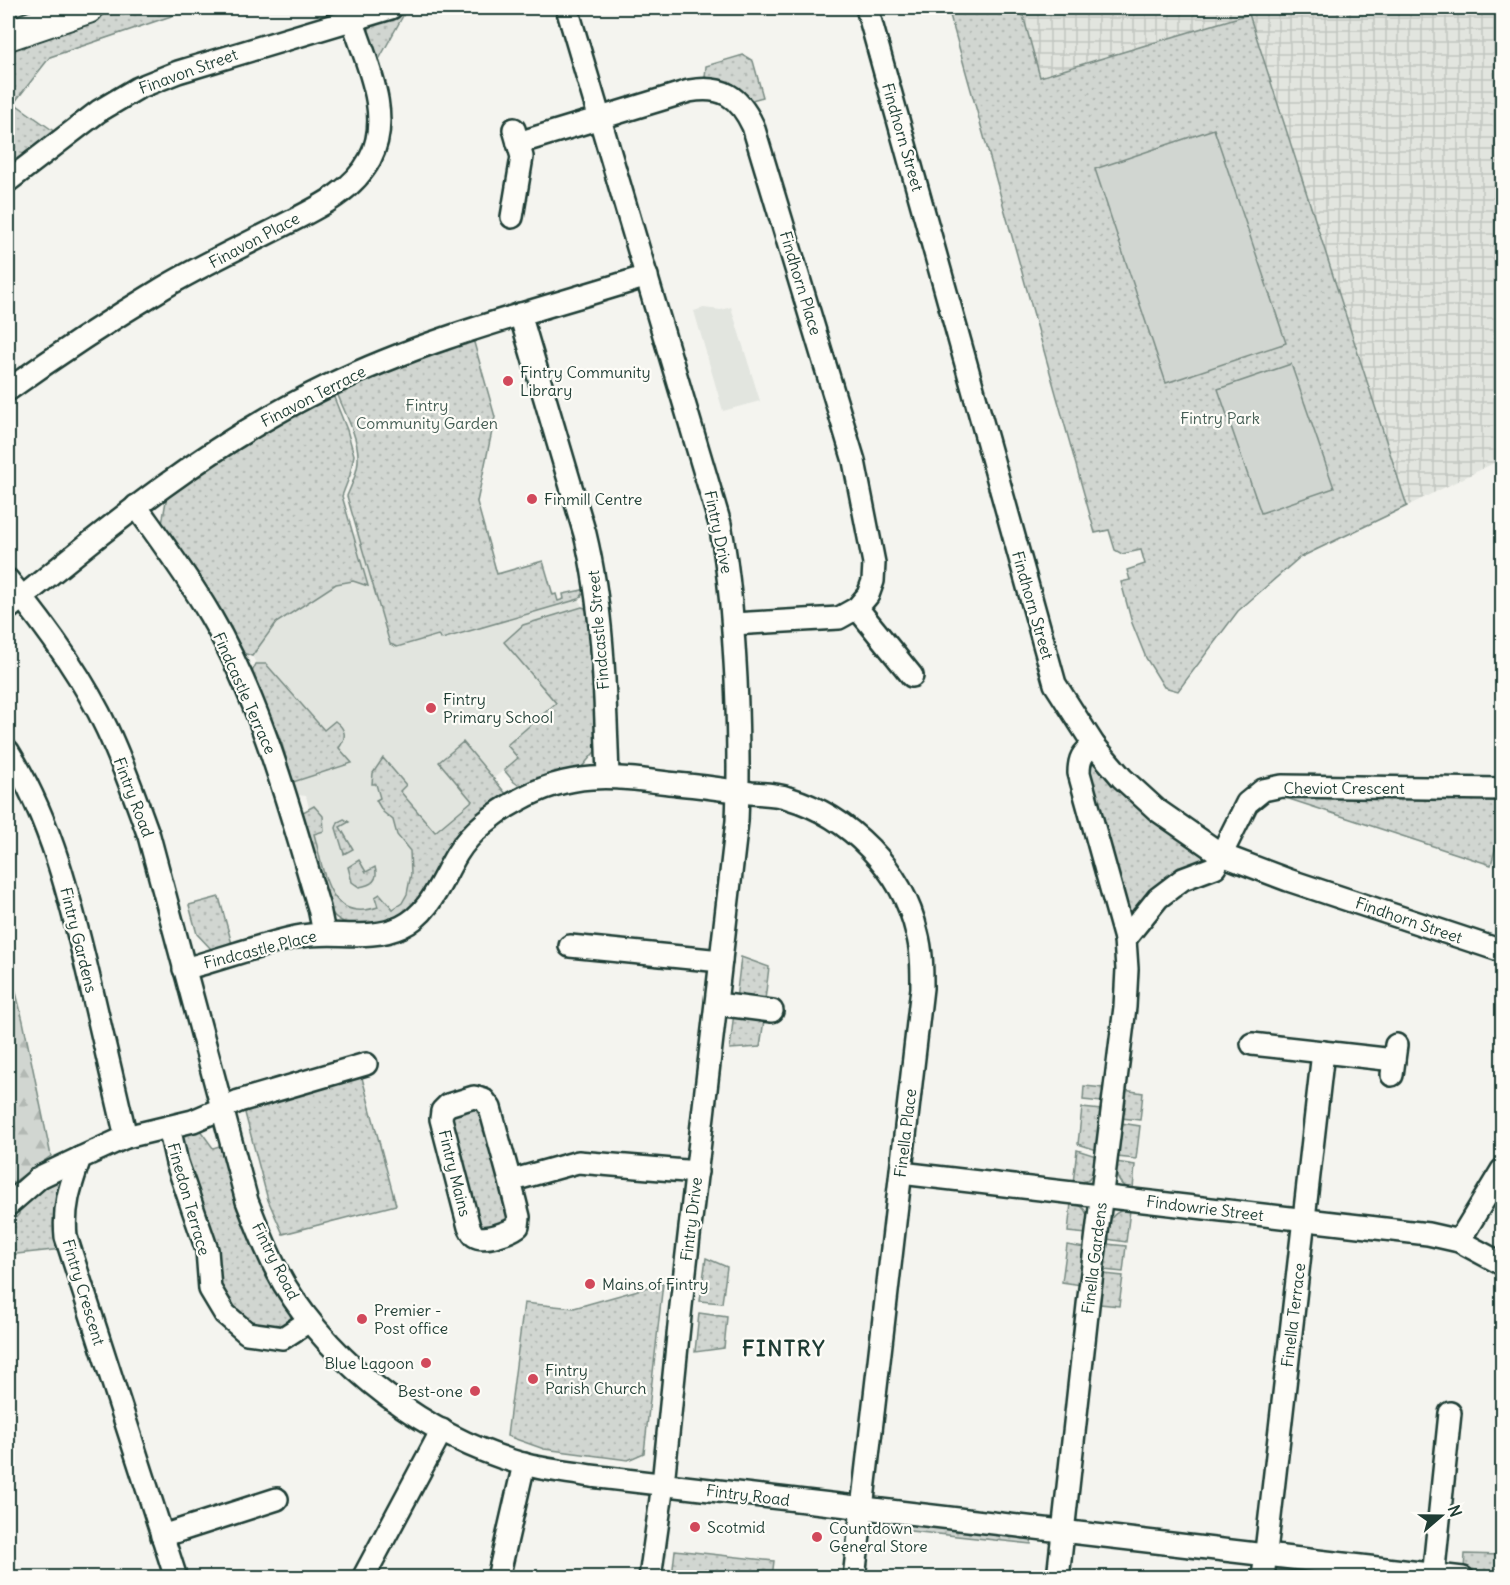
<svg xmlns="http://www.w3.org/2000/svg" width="1510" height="1585" font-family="Delius,sans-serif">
<defs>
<pattern id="industrial-grid" width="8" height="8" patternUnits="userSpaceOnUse" patternTransform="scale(1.5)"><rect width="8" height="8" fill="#e2e5df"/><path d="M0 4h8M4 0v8" fill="none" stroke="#c1c5c0"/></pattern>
<pattern id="green-dots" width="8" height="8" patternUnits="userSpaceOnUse" patternTransform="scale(1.5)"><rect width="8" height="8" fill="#d1d6d1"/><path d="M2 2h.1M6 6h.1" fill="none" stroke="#b3b9b4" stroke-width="1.8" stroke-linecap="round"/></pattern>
<pattern id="forest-firs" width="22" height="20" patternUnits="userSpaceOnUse" patternTransform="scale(1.5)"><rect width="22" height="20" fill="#d1d6d1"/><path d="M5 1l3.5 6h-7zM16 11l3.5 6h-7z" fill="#b3b9b4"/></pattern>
</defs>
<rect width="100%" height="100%" fill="#f4f4ef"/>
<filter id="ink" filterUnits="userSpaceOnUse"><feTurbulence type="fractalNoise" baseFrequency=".0167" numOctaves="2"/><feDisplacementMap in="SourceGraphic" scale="12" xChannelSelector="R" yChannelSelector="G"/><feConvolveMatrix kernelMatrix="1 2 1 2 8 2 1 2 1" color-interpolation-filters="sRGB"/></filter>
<g filter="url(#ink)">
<g fill="#e2e5df">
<polygon points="731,307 760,401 723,411 694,311 703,308 721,310"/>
<polygon points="465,462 498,574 543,561 553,595 556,594 558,601 564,599 563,594 587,589 579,599 582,607 589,609 581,768 559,772 521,787 504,770 494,778 507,795 466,825 405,913 345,923 332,913 303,812 309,808 306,796 298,795 282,744 252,672 256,663 252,656 243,653 354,538 353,535 358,533 347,496"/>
</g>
<polygon fill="url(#industrial-grid)" points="1021,8 1502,8 1502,459 1407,506 1249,15 1040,77"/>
<g fill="url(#green-dots)" stroke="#788a82" stroke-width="1.5">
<polygon points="118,8 195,8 50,57 14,103 55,132 8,172 8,45 20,41 23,48 35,38"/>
<polygon points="948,8 1021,8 1040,77 1249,14 1407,506 1299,558 1238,611 1178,691 1164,687 1146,658 1132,623 1121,582 1130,580 1127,570 1145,564 1141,550 1122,554 1115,550 1109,530 1095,533"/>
<path d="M404,14l-27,49c-17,-40 -11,-37 27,-49z"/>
<polygon points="743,55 753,61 763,97 752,100 733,84 705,78 706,66"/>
<path d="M473,339l22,78 -18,85 20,72 46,-13 10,34 3,-1 2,7 6,-2 -1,-5 24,-5 -8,10 -137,40 -4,-4 -41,12 -7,-3 -43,-148c5,-12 12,-27 11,-40 0,-19 -14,-45 -21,-63l54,-25z"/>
<path d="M333,395l14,35 7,25 -4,20 -8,21 26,90 -15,-5 -17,3 -60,39 -24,33 -9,-3 -42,-76 -39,-53 5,-29c52,-38 108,-71 166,-100z"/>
<polygon points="582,607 589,609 598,748 581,768 559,772 521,787 514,782 504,770 518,758 507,745 556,703 504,642 523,625"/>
<path d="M256,664h10l58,66 11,-9c11,8 12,16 4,27l13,15 -59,19 -11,-38 -30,-72z"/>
<path d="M463,742l44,53c-15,9 -32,19 -43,33 -32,40 -39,94 -99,97 -11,1 -26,-2 -33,-12 -7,-9 -9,-24 -11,-35 -6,-22 -12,-44 -18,-66l11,-6 9,10 1,15 -10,3c10,36 13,90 64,73l-3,-10 5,-3 13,15 9,-6 5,-9 4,-20 -1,-23 -13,-16 -4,-15 -10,-8 -7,-12 4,-2 -4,-14h-4l1,-11 10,-15 23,27 -6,6 35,41 37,-31 -33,-39z"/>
<polygon points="1093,763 1102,765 1203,853 1204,861 1136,911 1130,913 1125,910 1086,771"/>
<polygon points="1280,796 1502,798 1502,824 1491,865"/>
<polygon points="344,819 349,822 340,827 353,849 344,854 336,828 338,822"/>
<path d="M359,860l7,12 9,-5c4,13 -3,18 -16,20l-7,-5 -4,-15z"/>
<polygon points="219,897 232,944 212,950 197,934 189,905"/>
<polygon points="741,957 769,967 765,1000 736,1000"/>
<polygon points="734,1012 764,1020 760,1047 730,1049"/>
<polygon points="361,1074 396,1205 283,1234 268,1200 245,1113 255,1105"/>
<polygon points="1084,1086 1104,1088 1102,1102 1083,1100"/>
<polygon points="1124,1090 1143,1093 1140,1120 1121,1118"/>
<polygon points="478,1107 485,1110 512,1213 507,1221 480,1228 447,1119 451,1113"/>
<polygon points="1082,1108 1101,1110 1097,1150 1078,1144"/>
<polygon points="1121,1123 1140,1126 1136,1159 1117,1157"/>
<path d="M197,1126l16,22 10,-3 67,163 1,17 -11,7 -31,-4 -34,-42 -35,-138c1,-13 5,-17 17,-22z"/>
<path d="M1077,1150l19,6c-1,14 -4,29 -23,27z"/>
<path d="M1116,1162l19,3 -2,24c-15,-2 -18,-14 -17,-27z"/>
<polygon points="57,1178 61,1180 63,1185 62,1249 8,1255 8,1227 19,1214 20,1204"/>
<path d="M1071,1203c18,2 18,16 16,31l-19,-2z"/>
<path d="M1125,1209l5,1 -4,32 -19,-3c2,-16 1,-24 18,-30z"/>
<polygon points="1107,1244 1126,1246 1123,1272 1104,1270"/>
<polygon points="1067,1245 1085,1248 1081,1285 1062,1282"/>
<polygon points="706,1258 727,1267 722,1303 700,1301"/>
<polygon points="1104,1274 1123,1276 1119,1306 1100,1304"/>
<polygon points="663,1283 644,1453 628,1460 544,1449 507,1436 524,1303 574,1308"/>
<polygon points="699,1313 727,1317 724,1348 695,1352"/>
<polygon points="894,1520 1032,1536 1031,1544 892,1529"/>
<polygon points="675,1550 774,1561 772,1577 672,1577"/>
<polygon points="1465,1554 1502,1555 1502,1574 1464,1569"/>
</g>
<polygon fill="url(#forest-firs)" stroke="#788a82" stroke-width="1.5" points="8,960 23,1021 51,1156 8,1186 8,1142 15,1130 8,1087"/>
<g fill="#d1d6d1" stroke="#788a82" stroke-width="1.5">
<polygon points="1214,129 1286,343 1166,383 1095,169"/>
<polygon points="1291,364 1334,488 1261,513 1218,389"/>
</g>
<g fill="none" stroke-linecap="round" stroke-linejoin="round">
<defs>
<g id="minor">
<path d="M567,8l153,516c10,53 13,101 16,155 2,48 3,94 1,142l-56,485 -18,178 -13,94"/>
<polyline points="867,8 1055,684 1094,745 1122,778 1157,810 1222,855 1288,880 1502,951"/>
<path d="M518,143l171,-52c33,-6 50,5 64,35l101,335 20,102 -1,18 -5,14 -11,13 -18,10 -106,6"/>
<polyline points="8,181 99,111 138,88 178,72 391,8"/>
<polyline points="512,217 522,157 514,129"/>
<path d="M520,314l65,220c19,79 20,162 23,242"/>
<path d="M8,390c50,-36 102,-70 155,-102 37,-22 76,-40 113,-59 34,-18 75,-34 94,-70 23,-44 -4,-97 -18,-140"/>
<path d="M136,506c25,35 52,71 74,109 53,91 79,193 109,293l5,25"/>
<path d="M8,580c37,45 74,95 99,149 16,34 29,71 42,107l98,365c11,28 22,57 37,83 51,84 145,154 239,180 22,6 46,8 68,12l872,102"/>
<polyline points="857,608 912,676"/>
<path d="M8,609c101,-83 203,-167 322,-224 101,-49 210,-75 317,-109"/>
<path d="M8,751c44,70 63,151 82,231 12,51 24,103 36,155"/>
<polyline points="1125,939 1158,898 1183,879 1215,867 1247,803 1263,790 1282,786 1502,789"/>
<polyline points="570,946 721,961"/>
<path d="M184,969c38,-10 75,-24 112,-32 35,-8 72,5 105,-10 30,-14 40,-47 56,-73 14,-23 39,-42 62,-54 55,-31 99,-23 158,-16 25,2 50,6 74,9 12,1 26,1 37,5 61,18 115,72 129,135 5,18 5,37 5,55l-68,590"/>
<polyline points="717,1004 772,1011"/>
<polyline points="1252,1044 1394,1060"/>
<polyline points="1392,1075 1396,1045"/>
<polyline points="169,1127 177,1163 207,1250 210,1289 225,1314 247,1333 283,1338 309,1321"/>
<polyline points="901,1173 1428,1234 1459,1241 1502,1264"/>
<path d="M510,1181l-20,-73 -6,-8 -10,-3 -26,8 -6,6 -1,8 28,108c2,3 3,7 6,9 9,6 35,-4 43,-10l1,-9 -9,-36 68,-19 119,10"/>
<polyline points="8,1205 40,1177 80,1158"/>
<polyline points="1459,1241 1502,1170"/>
<polyline points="162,1536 277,1499"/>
<path d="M176,1578l-110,-341c-3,-31 4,-50 14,-79l46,-21 67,-16 46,-20 127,-37"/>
<polyline points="363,1578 442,1430"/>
<polyline points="498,1578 524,1464"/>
<path d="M1058,1578l30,-273 37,-298 2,-38 -2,-30 -46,-166c0,-14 3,-20 15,-28"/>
<polyline points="1263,1578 1323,1052"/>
<polyline points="1433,1578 1450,1413"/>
</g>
<polyline id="highway" points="8,35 88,8"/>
</defs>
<use href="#minor" stroke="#1f3d34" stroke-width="26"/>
<use href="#highway" stroke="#1f3d34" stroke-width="34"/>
<use href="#minor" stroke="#fdfcf7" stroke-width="21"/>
<use href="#highway" stroke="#fdfcf7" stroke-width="30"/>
</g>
</g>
<g fill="#d1495b" stroke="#fdfcf7" stroke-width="2">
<circle cx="508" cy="381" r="6"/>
<circle cx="532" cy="499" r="6"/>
<circle cx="431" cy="708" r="6"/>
<circle cx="590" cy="1284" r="6"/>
<circle cx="362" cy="1319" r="6"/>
<circle cx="426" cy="1363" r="6"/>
<circle cx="533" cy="1379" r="6"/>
<circle cx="475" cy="1391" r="6"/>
<circle cx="695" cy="1527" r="6"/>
<circle cx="817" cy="1537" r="6"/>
</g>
<g text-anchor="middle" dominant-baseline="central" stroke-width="4.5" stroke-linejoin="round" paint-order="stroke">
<g font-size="16" fill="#1f3d34" stroke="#fdfcf7">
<text transform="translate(188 71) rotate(-20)">Finavon Street</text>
<text transform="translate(903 137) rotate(74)">Findhorn Street</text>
<text transform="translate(254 240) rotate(-28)">Finavon Place</text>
<text transform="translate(801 283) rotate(73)">Findhorn Place</text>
<text transform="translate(313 396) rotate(-27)">Finavon Terrace</text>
<text transform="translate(719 532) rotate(78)">Fintry Drive</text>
<text transform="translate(1033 605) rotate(74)">Findhorn Street</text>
<text transform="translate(598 630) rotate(-95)">Findcastle Street</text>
<text transform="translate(245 693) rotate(66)">Findcastle Terrace</text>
<text x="1344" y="788">Cheviot Crescent</text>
<text transform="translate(134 797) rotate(69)">Fintry Road</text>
<text transform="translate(1409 920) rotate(19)">Findhorn Street</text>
<text transform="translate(79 940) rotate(76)">Fintry Gardens</text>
<text transform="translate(260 949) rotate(-14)">Findcastle Place</text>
<text transform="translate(905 1133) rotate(-83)">Finella Place</text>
<text transform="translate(455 1173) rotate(76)">Fintry Mains</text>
<text transform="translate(189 1199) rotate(74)">Finedon Terrace</text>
<text transform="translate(1205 1208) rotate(7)">Findowrie Street</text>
<text transform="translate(691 1219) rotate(-83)">Fintry Drive</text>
<text transform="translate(1094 1258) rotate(-83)">Finella Gardens</text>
<text transform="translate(276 1261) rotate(63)">Fintry Road</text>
<text transform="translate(84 1292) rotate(73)">Fintry Crescent</text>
<text transform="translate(1293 1315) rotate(-83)">Finella Terrace</text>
<text transform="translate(748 1495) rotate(7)">Fintry Road</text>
</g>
<g font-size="16" fill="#1f3d34" stroke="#fdfcf7" text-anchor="start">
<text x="520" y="372">Fintry Community<tspan x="520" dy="18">Library</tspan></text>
<text x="544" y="499">Finmill Centre</text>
<text x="443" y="699">Fintry<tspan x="443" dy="18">Primary School</tspan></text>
<text x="602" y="1284">Mains of Fintry</text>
<text x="374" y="1310">Premier -<tspan x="374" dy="18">Post office</tspan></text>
<text x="414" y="1363" text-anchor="end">Blue Lagoon</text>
<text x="545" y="1370">Fintry<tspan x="545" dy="18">Parish Church</tspan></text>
<text x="463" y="1391" text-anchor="end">Best-one</text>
<text x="707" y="1527">Scotmid</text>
<text x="829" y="1528">Countdown<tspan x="829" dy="18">General Store</tspan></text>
</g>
<g font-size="16" fill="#435c53" stroke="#fdfcf7">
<text x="427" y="405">Fintry<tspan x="427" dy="18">Community Garden</tspan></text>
<text x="1220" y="418">Fintry Park</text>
</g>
<g font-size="22" font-weight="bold" letter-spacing="1.5" fill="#1f3d34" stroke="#fdfcf7">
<text x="784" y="1348">FINTRY</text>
</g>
</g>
<rect width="1510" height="1585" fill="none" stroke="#fdfcf7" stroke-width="30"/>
<rect x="15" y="15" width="1480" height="1555" fill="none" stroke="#1f3d34" stroke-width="2" filter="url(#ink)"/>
<g transform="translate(1441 1516) rotate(70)" stroke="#fdfcf7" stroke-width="4.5" paint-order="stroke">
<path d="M0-4.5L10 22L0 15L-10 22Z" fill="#1f3d34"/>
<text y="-9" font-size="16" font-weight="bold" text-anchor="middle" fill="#1f3d34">N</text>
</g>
</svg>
